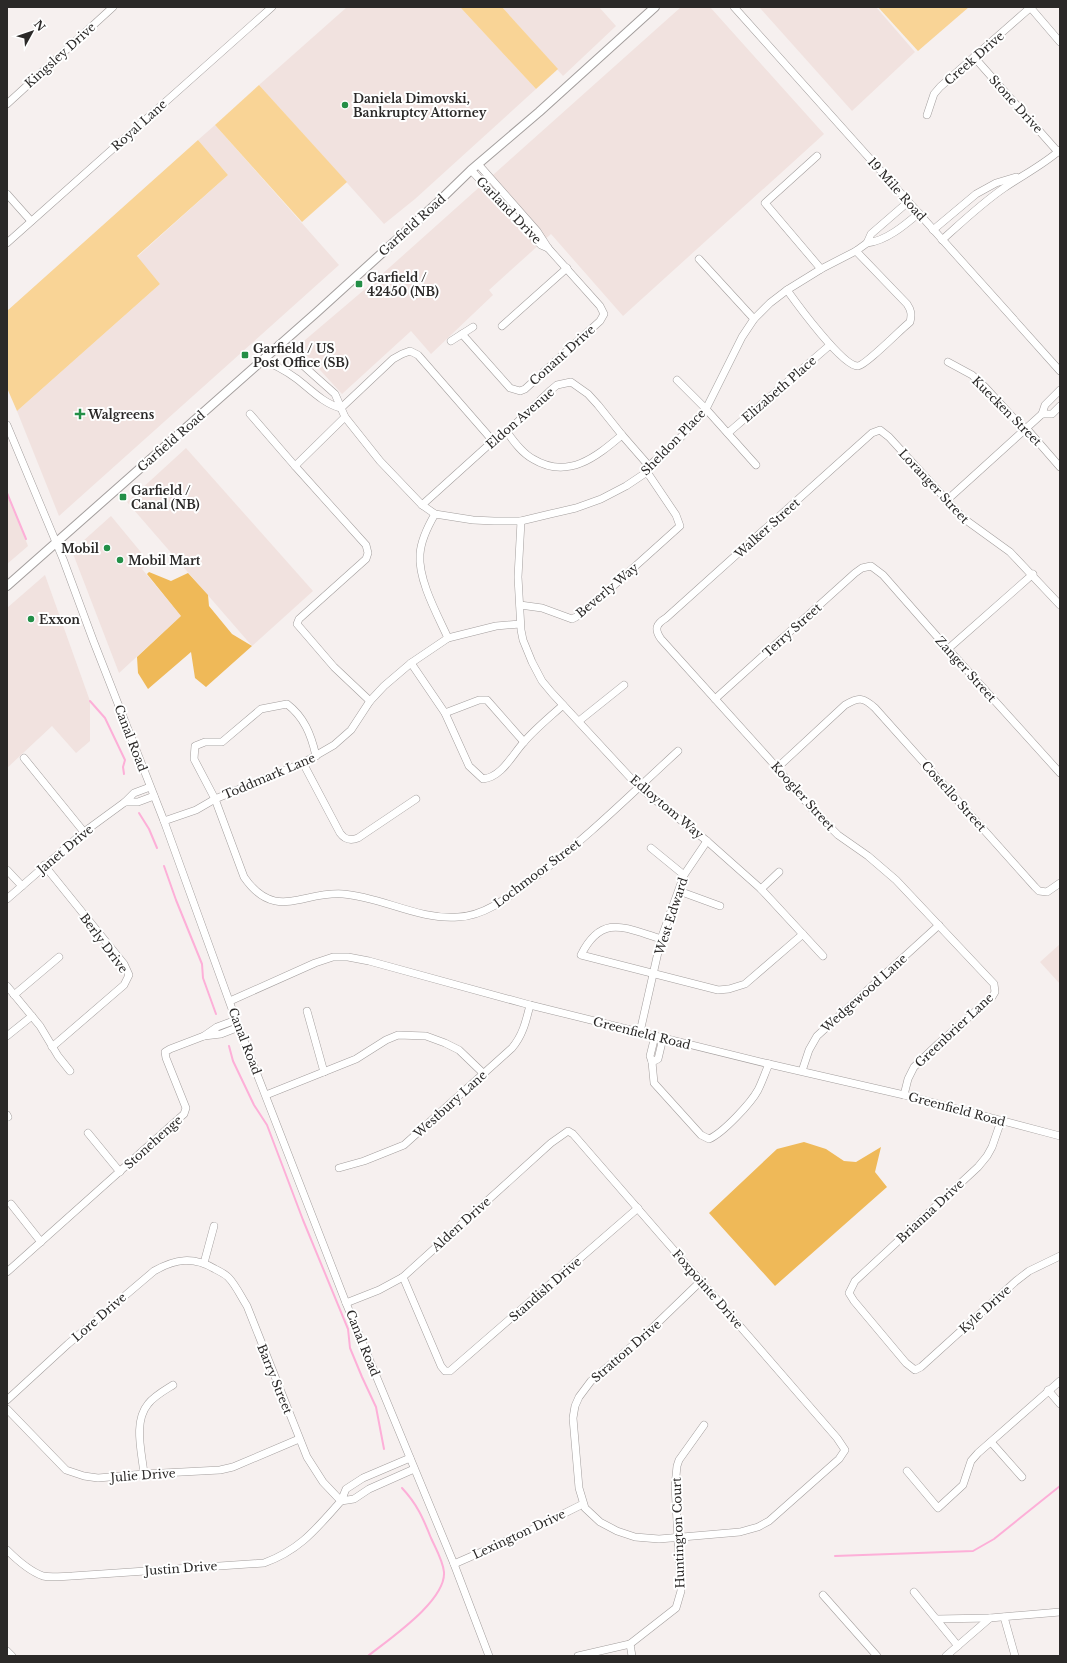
<svg xmlns="http://www.w3.org/2000/svg" width="1067" height="1663" font-family="'Libre Baskerville',serif">
<rect width="100%" height="100%" fill="#f6f0ef"/>
<g fill="#f1e2df">
<polygon points="347,7 460,7 536,89 415,199 384,224 259,85"/>
<polygon points="502,7 599,7 616,26 563,76"/>
<polygon points="681,7 710,7 824,134 623,316 551,234 489,290 493,295 431,354 411,331 342,394 298,346 371,284"/>
<polygon points="759,7 876,7 915,52 852,111"/>
<polygon points="215,125 339,265 59,516 17,411 160,284 137,257 228,175 198,140"/>
<polygon points="186,448 313,591 252,646 127,502"/>
<polygon points="7,492 28,546 7,564"/>
<polygon points="111,516 149,562 142,569 181,616 119,673 72,551"/>
<polygon points="45,575 90,701 90,741 76,753 52,726 7,768 7,608"/>
<polygon points="1060,944 1060,984 1040,962"/>
</g>
<g fill="#f9d496">
<polygon points="460,7 502,7 558,69 536,89"/>
<polygon points="878,7 969,7 918,51"/>
<polygon points="259,85 347,182 302,222 215,125"/>
<polygon points="198,140 228,175 137,256 160,284 17,411 7,388 7,311"/>
</g>
<g fill="#efb958">
<polygon points="149,572 171,581 188,573 208,595 209,606 232,634 252,646 206,687 195,678 191,652 148,689 138,673 137,657 181,616 147,574"/>
<polygon points="804,1142 826,1149 844,1161 856,1162 881,1147 875,1172 887,1187 775,1286 709,1213 777,1149"/>
</g>
<g fill="none" stroke-linecap="round" stroke-linejoin="round">
<g stroke="#fdafd8" stroke-width="2">
<polyline points="7,493 26,539"/>
<polyline points="90,701 105,718 125,760 123,767 124,774"/>
<polyline points="139,813 149,829 157,848"/>
<polyline points="164,866 176,900 202,964 203,978 216,1014"/>
<polyline points="229,1046 233,1061 254,1105 267,1125 303,1220 348,1329 350,1348 362,1377 376,1407 384,1449"/>
<polyline points="835,1556 973,1551 994,1539 1060,1486"/>
<path d="M368,1656c21,-17 78,-55 76,-84 -1,-11 -8,-23 -13,-34 -8,-20 -14,-34 -29,-50"/>
</g>
<defs>
<g id="minor">
<polyline points="734,7 1060,371"/>
<polyline points="1030,7 1060,42"/>
<polyline points="974,57 1058,152"/>
<polyline points="7,104 113,7"/>
<polyline points="927,115 934,94 940,87 1031,7"/>
<polyline points="817,156 765,203 821,269"/>
<polyline points="471,170 532,236 541,245 548,248"/>
<polyline points="7,194 31,221"/>
<path d="M908,202l-37,32 -4,9c19,-2 38,-18 52,-30"/>
<polyline points="933,230 976,194 996,183 1016,177"/>
<path d="M942,240c20,-18 40,-37 62,-52 19,-13 39,-23 56,-38"/>
<polyline points="7,243 272,7"/>
<polyline points="699,259 754,319"/>
<path d="M787,290c10,14 56,77 71,76 8,-1 43,-37 52,-44 2,-8 1,-12 -3,-18l-51,-53"/>
<polyline points="502,326 567,268"/>
<polyline points="462,334 510,388 520,391 525,389 600,321 604,314 600,306 548,248 537,231 478,164"/>
<polyline points="451,341 473,327"/>
<polyline points="279,344 335,394 345,417 380,461 422,505 435,514 473,520 494,521 521,521 550,514 576,508 601,499 626,486 647,472 649,466 681,437 706,409 742,337 754,319 770,303 787,290 821,269 856,251 867,243"/>
<path d="M261,360c13,4 25,11 36,19 13,10 27,25 44,29"/>
<polyline points="948,362 972,375 985,387 1018,423 1026,428 1060,467"/>
<polyline points="677,380 706,409 756,465"/>
<polyline points="1060,390 1045,405 1042,414 1052,414 1060,406"/>
<polyline points="341,408 393,359 402,354 410,351 418,355 493,441"/>
<polyline points="250,414 295,466"/>
<polyline points="345,417 295,466 366,545 368,553 366,559 299,619 297,624 334,667 370,701"/>
<polyline points="7,425 63,559 93,640 164,821 236,1020 346,1303 454,1564 489,1656"/>
<path d="M507,432c7,10 15,21 26,27 35,21 63,-2 89,-24"/>
<polyline points="728,433 830,345"/>
<polyline points="946,501 1042,414"/>
<polyline points="422,505 493,441 507,432 551,390 557,385 571,382 588,394 598,405 622,435 649,466"/>
<path d="M435,514c-7,12 -14,26 -15,40 -2,26 17,60 28,84"/>
<polyline points="521,521 518,577 521,630 523,640 532,662 542,681 552,693 639,787 707,841 761,889 823,956"/>
<polyline points="520,605 542,608 572,619 576,617 611,588 680,526 676,515 647,472"/>
<polyline points="948,649 1033,574"/>
<path d="M411,663l34,50 24,53 14,13c19,-2 29,-24 41,-37 11,-13 26,-25 39,-37"/>
<polyline points="715,699 855,573 862,568 871,566 883,575 948,649 1060,773"/>
<polyline points="445,713 479,700 487,700 524,742"/>
<polyline points="579,721 624,685"/>
<path d="M316,756c-5,-22 -12,-39 -29,-52l-26,5 -39,33h-17l-10,4 -1,13 21,40 29,78c31,45 58,14 99,17 39,3 75,26 115,23 29,-1 54,-23 77,-40 51,-38 96,-83 143,-126"/>
<polyline points="24,758 84,832"/>
<path d="M303,763l37,70c5,7 10,8 18,5l58,-39"/>
<path d="M777,768l68,-63c14,-8 18,-8 30,3l160,179 4,4 8,1 13,-9"/>
<polyline points="150,787 134,793 125,802 138,802 154,796"/>
<polyline points="164,821 196,810 215,799 303,763 334,745 351,730 370,701 384,686 411,663 448,638 496,626 520,624"/>
<polyline points="651,848 684,875"/>
<polyline points="44,865 124,964 129,975 124,985 52,1047"/>
<polyline points="7,870 22,886"/>
<polyline points="761,889 779,872"/>
<polyline points="679,891 720,906"/>
<polyline points="7,899 84,832 125,802"/>
<path d="M661,939c-36,-11 -59,-26 -80,16l137,35 11,-1 16,-5 58,-50"/>
<polyline points="7,986 40,1026 58,1056 70,1071"/>
<polyline points="14,995 59,957"/>
<polyline points="230,1001 315,963 333,957 348,957 369,961 530,1005 769,1064 904,1095 1060,1136"/>
<polyline points="307,1011 324,1072"/>
<polyline points="236,1020 217,1027 204,1036 221,1034 239,1027"/>
<polyline points="640,1032 661,939 684,875 707,841"/>
<polyline points="7,1036 32,1016"/>
<polyline points="655,1036 650,1056 652,1062 658,1059 663,1038"/>
<path d="M652,1062l2,21 47,52 8,4c14,-6 42,-36 49,-49 4,-8 7,-17 11,-26"/>
<polyline points="802,1071 809,1050 817,1036 939,925"/>
<polyline points="266,1095 356,1059 386,1040 398,1035 426,1036 445,1043 459,1050 484,1074"/>
<path d="M904,1095l4,-16 6,-12 24,-23 54,-47 3,-5 -1,-8 -98,-104 -28,-24 -30,-21 -26,-26 -41,-48 -110,-122c-7,-10 -5,-15 5,-21l206,-185 8,-3 9,7 74,81 47,34 50,53"/>
<polyline points="7,1115 8,1117"/>
<polyline points="1001,1121 992,1147 987,1156 978,1167 855,1281 849,1293 854,1301 906,1363 915,1370 921,1367 1016,1281 1029,1271 1060,1256"/>
<polyline points="88,1133 120,1172"/>
<path d="M339,1168l25,-7 40,-16 108,-97c11,-13 14,-27 18,-43"/>
<polyline points="11,1204 41,1242"/>
<polyline points="204,1263 214,1226"/>
<polyline points="7,1272 184,1114 186,1108 166,1058 165,1052 170,1049 204,1036"/>
<polyline points="403,1277 441,1366 445,1371 450,1371 638,1208"/>
<polyline points="346,1303 379,1290 403,1277 551,1143 568,1131 573,1134 837,1438 845,1450 839,1459 769,1521 758,1527 740,1532 659,1539 635,1537 617,1531 600,1522 585,1508 579,1488 573,1418 575,1406 579,1397 591,1381 645,1335 701,1281"/>
<polyline points="1048,1390 1060,1404"/>
<path d="M7,1400l61,-56 86,-73c21,-12 39,-15 61,-2 4,2 10,5 13,8 8,8 13,20 19,29l60,151 16,25 18,19c-25,28 -41,49 -77,62l-192,13c-8,0 -20,2 -29,0 -14,-5 -26,-16 -36,-26"/>
<polyline points="7,1409 66,1470 84,1476 98,1478 144,1474 220,1470 233,1467 299,1439"/>
<polyline points="991,1442 1022,1477"/>
<polyline points="410,1458 363,1478 346,1489 341,1501 354,1499 369,1489 414,1469"/>
<polyline points="907,1471 938,1508 963,1485 971,1461 978,1453 1060,1381"/>
<path d="M144,1474c-2,-21 -11,-52 4,-70 6,-8 17,-14 25,-19"/>
<polyline points="454,1564 527,1532 583,1504"/>
<polyline points="914,1592 958,1646"/>
<polyline points="823,1595 877,1656"/>
<polyline points="1004,1617 1015,1656"/>
<polyline points="937,1619 990,1618"/>
<polyline points="630,1644 632,1656"/>
<polyline points="7,1651 12,1656"/>
<polyline points="578,1656 630,1644 676,1608 681,1591 675,1486 677,1466 679,1460 704,1425"/>
<polyline points="946,1656 990,1618 1060,1612"/>
</g>
<polyline id="major" points="7,586 317,312 436,204 471,170 539,112 655,7"/>
</defs>
<use href="#minor" stroke="#a39e9d" stroke-width="8"/>
<use href="#major" stroke="#a39e9d" stroke-width="10"/>
<use href="#minor" stroke="#fff" stroke-width="7"/>
<use href="#major" stroke="#fff" stroke-width="8"/>
</g>
<g fill="#238f47" stroke="#fff" stroke-width="1.5">
<circle cx="345" cy="105" r="4"/>
<rect x="355" y="280" width="8" height="8" rx="2"/>
<rect x="241" y="351" width="8" height="8" rx="2"/>
<path d="M78 408h4v4h4v4h-4v4h-4v-4h-4v-4h4z"/>
<rect x="119" y="493" width="8" height="8" rx="2"/>
<circle cx="107" cy="548" r="4"/>
<circle cx="120" cy="560" r="4"/>
<circle cx="31" cy="619" r="4"/>
</g>
<g text-anchor="middle" dominant-baseline="central" stroke-width="4" stroke-linejoin="round" paint-order="stroke">
<g font-size="12" fill="#2b2928" stroke="#fff">
<text transform="translate(60 55) rotate(-42)">Kingsley Drive</text>
<text transform="translate(974 58) rotate(-41)">Creek Drive</text>
<text transform="translate(1016 104) rotate(48)">Stone Drive</text>
<text transform="translate(139 125) rotate(-42)">Royal Lane</text>
<text transform="translate(897 189) rotate(48)">19 Mile Road</text>
<text transform="translate(509 210) rotate(46)">Garland Drive</text>
<text transform="translate(412 225) rotate(-42)">Garfield Road</text>
<text transform="translate(562 355) rotate(-42)">Conant Drive</text>
<text transform="translate(779 389) rotate(-41)">Elizabeth Place</text>
<text transform="translate(1007 411) rotate(45)">Kuecken Street</text>
<text transform="translate(520 418) rotate(-41)">Eldon Avenue</text>
<text transform="translate(171 441) rotate(-41)">Garfield Road</text>
<text transform="translate(673 442) rotate(-46)">Sheldon Place</text>
<text transform="translate(934 486) rotate(47)">Loranger Street</text>
<text transform="translate(767 528) rotate(-42)">Walker Street</text>
<text transform="translate(607 590) rotate(-40)">Beverly Way</text>
<text transform="translate(792 630) rotate(-42)">Terry Street</text>
<text transform="translate(966 669) rotate(48)">Zanger Street</text>
<text transform="translate(131 738) rotate(69)">Canal Road</text>
<text transform="translate(269 776) rotate(-23)">Toddmark Lane</text>
<text transform="translate(803 796) rotate(48)">Koogler Street</text>
<text transform="translate(954 796) rotate(48)">Costello Street</text>
<text transform="translate(667 807) rotate(40)">Edloytom Way</text>
<text transform="translate(65 849) rotate(-40)">Janet Drive</text>
<text transform="translate(537 873) rotate(-37)">Lochmoor Street</text>
<text transform="translate(671 916) rotate(-72)">West Edward</text>
<text transform="translate(104 943) rotate(53)">Berly Drive</text>
<text transform="translate(864 993) rotate(-42)">Wedgewood Lane</text>
<text transform="translate(954 1030) rotate(-43)">Greenbrier Lane</text>
<text transform="translate(642 1033) rotate(14)">Greenfield Road</text>
<text transform="translate(245 1041) rotate(69)">Canal Road</text>
<text transform="translate(450 1104) rotate(-42)">Westbury Lane</text>
<text transform="translate(957 1109) rotate(15)">Greenfield Road</text>
<text transform="translate(153 1142) rotate(-42)">Stonehenge</text>
<text transform="translate(930 1211) rotate(-43)">Brianna Drive</text>
<text transform="translate(461 1224) rotate(-42)">Alden Drive</text>
<text transform="translate(545 1289) rotate(-41)">Standish Drive</text>
<text transform="translate(708 1289) rotate(49)">Foxpointe Drive</text>
<text transform="translate(985 1309) rotate(-42)">Kyle Drive</text>
<text transform="translate(99 1317) rotate(-41)">Lore Drive</text>
<text transform="translate(363 1343) rotate(68)">Canal Road</text>
<text transform="translate(626 1351) rotate(-41)">Stratton Drive</text>
<text transform="translate(275 1379) rotate(68)">Barry Street</text>
<text transform="translate(143 1475) rotate(-4)">Julie Drive</text>
<text transform="translate(678 1533) rotate(-92)">Huntington Court</text>
<text transform="translate(519 1534) rotate(-25)">Lexington Drive</text>
<text transform="translate(181 1568) rotate(-4)">Justin Drive</text>
</g>
<g font-size="12" font-weight="bold" fill="#2b2928" stroke="#fff" text-anchor="start">
<text x="353" y="98">Daniela Dimovski,<tspan x="353" dy="14">Bankruptcy Attorney</tspan></text>
<text x="367" y="277">Garfield /<tspan x="367" dy="14">42450 (NB)</tspan></text>
<text x="253" y="348">Garfield / US<tspan x="253" dy="14">Post Office (SB)</tspan></text>
<text x="88" y="414">Walgreens</text>
<text x="131" y="490">Garfield /<tspan x="131" dy="14">Canal (NB)</tspan></text>
<text x="99" y="548" text-anchor="end">Mobil</text>
<text x="128" y="560">Mobil Mart</text>
<text x="39" y="619">Exxon</text>
</g>
</g>
<rect width="1067" height="1663" fill="none" stroke="#2b2928" stroke-width="16"/>
<g transform="translate(32 32) rotate(50)" stroke="#ffffff" stroke-width="3" paint-order="stroke">
<path d="M0-3L7 15L0 10L-7 15Z" fill="#2b2928"/>
<text y="-6" font-size="11" font-weight="bold" text-anchor="middle" fill="#2b2928">N</text>
</g>
</svg>
